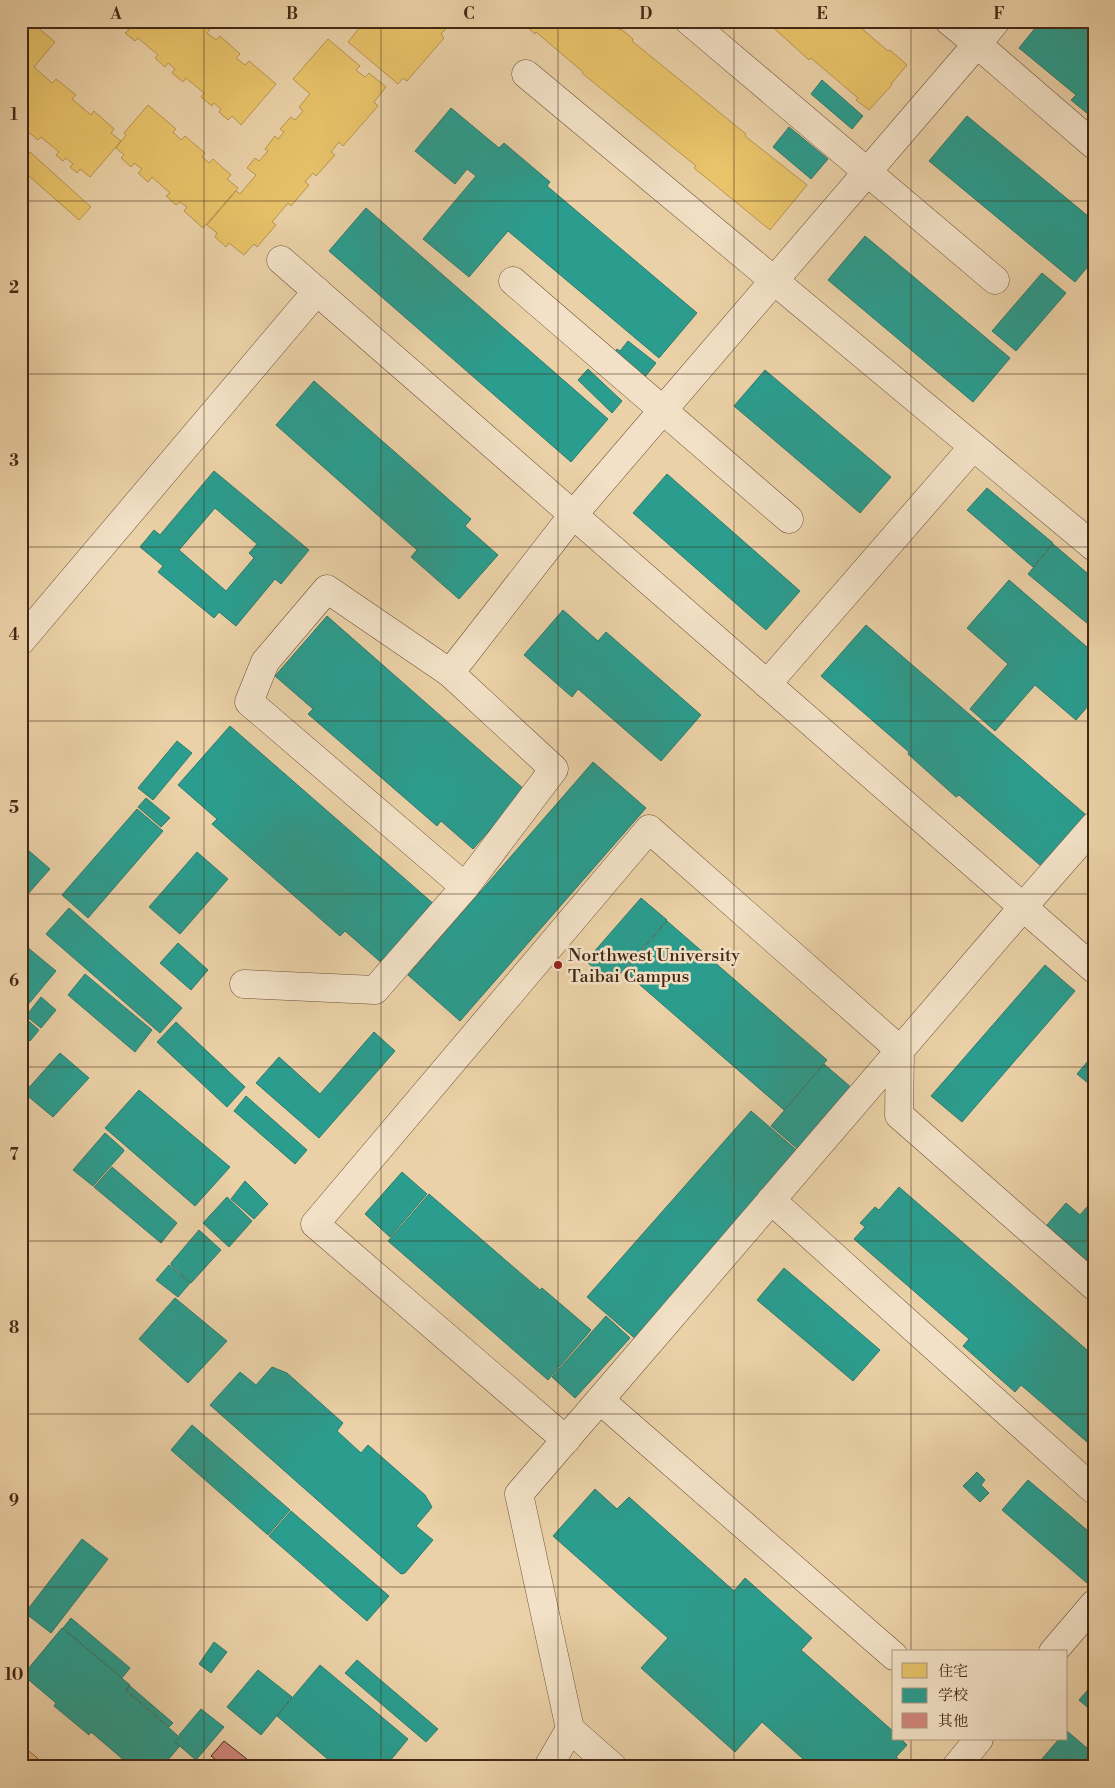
<svg xmlns="http://www.w3.org/2000/svg" width="1115" height="1788" font-family="'Libre Bodoni','Noto Serif SC',serif">
<rect width="100%" height="100%" fill="#ebd1a7"/>
<filter id="stains"><feTurbulence type="fractalNoise" baseFrequency=".004" numOctaves="4"/><feColorMatrix values="0 0 0 0 .2 0 0 0 0 .09 0 0 0 0 .02 0 0 0 .5 -.17"/></filter>
<radialGradient id="worn" r=".72"><stop offset=".6" stop-color="#630" stop-opacity="0"/><stop offset="1" stop-color="#630" stop-opacity=".3"/></radialGradient>
<g fill="#e9c46a" stroke="#b89550">
<polygon points="21,21 25,21 33,29 36,26 55,42 34,67 52,83 56,79 76,95 72,99 91,115 94,111 114,129 111,133 121,141 90,177 80,169 77,173 70,167 73,164 66,158 63,161 56,155 59,152 41,137 38,140 21,126"/>
<polygon points="112,21 201,21 210,29 207,33 216,40 220,36 240,54 236,58 245,65 249,61 276,84 241,125 232,116 228,120 219,112 221,109 214,103 212,106 201,97 204,93 186,78 183,82 172,73 175,69 168,63 165,67 155,58 158,55 138,38 135,41 125,33 129,30 121,24 119,27"/>
<polygon points="365,21 372,26 376,21 459,21 454,27 450,24 441,34 444,38 407,81 403,78 398,84 348,42"/>
<polygon points="534,21 609,21 620,30 621,29 633,39 632,41 746,134 745,136 807,185 770,230 694,168 696,166 582,73 583,72 536,32 535,34 528,28"/>
<polygon points="766,21 853,21 888,51 890,50 907,65 891,84 892,85 869,110 856,100 858,98 811,58 809,60"/>
<polygon points="328,39 360,66 356,70 365,77 369,73 386,87 374,102 378,106 343,146 339,142 331,152 335,155 316,176 313,173 305,182 309,185 291,206 288,203 272,222 276,225 257,247 254,244 244,255 229,243 226,247 215,237 217,233 207,225 236,191 240,194 256,175 247,168 255,158 259,161 268,151 265,149 275,136 278,139 284,132 280,129 291,117 295,120 303,111 299,107 310,94 293,79"/>
<polygon points="148,105 176,129 173,132 181,140 185,136 205,153 202,157 209,163 213,159 231,175 227,179 238,188 203,228 184,211 187,207 180,202 176,205 166,196 170,193 152,177 148,182 138,173 142,169 134,163 131,167 121,158 124,155 116,148 126,135 124,133"/>
<polygon points="30,152 91,207 79,220 21,169 21,162"/>
</g>
<g fill="#2a9d8f" stroke="#327a6a" fill-rule="evenodd">
<polygon points="1041,21 1094,21 1094,119 1071,100 1076,95 1019,48"/>
<polygon points="822,80 863,116 852,129 811,94"/>
<polygon points="451,108 499,148 504,143 550,182 547,186 697,313 659,358 508,231 469,277 423,239 476,176 467,169 455,184 415,151"/>
<polygon points="967,116 1094,221 1094,259 1075,282 929,161"/>
<polygon points="789,127 828,159 811,179 773,147"/>
<polygon points="366,208 608,419 571,462 329,251"/>
<polygon points="865,236 1010,358 973,402 828,280"/>
<polygon points="1042,273 1066,293 1016,351 992,331"/>
<polygon points="628,341 656,363 644,378 614,353 617,349 620,351"/>
<polygon points="588,369 622,401 612,413 578,380"/>
<polygon points="765,370 891,477 860,513 734,406"/>
<polygon points="314,381 471,519 465,526 498,555 459,599 411,557 417,550 276,425"/>
<path d="M214,471l95,79 -28,34 -6,-5 -39,47 -17,-14 -5,6 -56,-46 5,-6 -23,-19 14,-17 6,5zM215,508l42,36 -8,9 5,5 -28,33 -47,-41z"/>
<polygon points="667,474 800,591 766,630 633,513"/>
<polygon points="987,488 1053,543 1033,567 967,510"/>
<polygon points="1053,544 1094,579 1094,629 1028,574"/>
<polygon points="1009,580 1094,653 1094,699 1076,720 1035,685 995,731 970,709 1008,664 967,628"/>
<polygon points="563,610 598,641 606,632 701,715 661,761 578,689 572,697 524,655"/>
<polygon points="327,616 525,790 473,849 441,821 437,826 308,714 313,709 275,676"/>
<polygon points="866,625 1093,821 1048,872 959,795 956,797 908,754 909,752 821,676"/>
<polygon points="230,726 436,906 384,965 345,931 340,936 212,824 217,819 178,785"/>
<polygon points="177,741 192,753 153,800 138,788"/>
<polygon points="593,762 646,808 460,1021 408,975"/>
<polygon points="146,798 170,818 161,827 138,807"/>
<polygon points="137,809 163,831 88,918 62,895"/>
<polygon points="21,844 50,869 27,895 21,890"/>
<polygon points="197,852 228,879 180,934 149,907"/>
<polygon points="641,898 667,920 611,984 586,961"/>
<polygon points="69,908 182,1008 160,1033 46,934"/>
<polygon points="667,921 827,1060 784,1110 624,971"/>
<polygon points="21,942 56,971 21,1013"/>
<polygon points="178,943 208,970 191,990 160,963"/>
<polygon points="1045,965 1075,991 962,1122 931,1096"/>
<polygon points="85,974 152,1030 135,1052 68,995"/>
<polygon points="41,997 56,1010 41,1028 26,1016"/>
<polygon points="23,1016 39,1030 30,1041 21,1033 21,1018"/>
<polygon points="176,1022 245,1087 227,1107 157,1042"/>
<polygon points="374,1032 395,1051 319,1138 256,1083 279,1057 320,1094"/>
<polygon points="60,1053 89,1078 53,1117 24,1093"/>
<polygon points="1094,1054 1094,1088 1077,1074"/>
<polygon points="824,1064 853,1089 799,1150 771,1126"/>
<polygon points="139,1090 230,1167 195,1206 105,1128"/>
<polygon points="246,1096 307,1150 295,1164 234,1111"/>
<polygon points="751,1111 801,1154 638,1341 587,1297"/>
<polygon points="105,1133 123,1149 124,1151 93,1186 73,1170"/>
<polygon points="112,1167 177,1223 161,1243 94,1187"/>
<polygon points="402,1172 427,1194 390,1237 365,1214"/>
<polygon points="245,1181 268,1204 254,1219 231,1199"/>
<polygon points="899,1187 1094,1356 1094,1448 1021,1385 1015,1392 963,1346 969,1339 854,1239 865,1227 860,1223 875,1207 879,1210"/>
<polygon points="429,1194 540,1290 542,1288 591,1330 548,1380 388,1241"/>
<polygon points="227,1197 252,1221 229,1247 203,1223"/>
<polygon points="1094,1199 1094,1267 1047,1225 1066,1203 1080,1215"/>
<polygon points="199,1230 221,1250 191,1283 171,1265 171,1263"/>
<polygon points="169,1265 190,1283 178,1297 156,1280"/>
<polygon points="784,1268 880,1350 853,1381 757,1300"/>
<polygon points="175,1298 227,1341 188,1383 139,1339"/>
<polygon points="606,1316 630,1338 575,1398 552,1377"/>
<polygon points="272,1367 287,1373 343,1423 337,1431 361,1453 368,1445 425,1495 432,1507 416,1526 433,1540 405,1573 401,1574 210,1405 240,1372 256,1385"/>
<polygon points="192,1425 290,1510 268,1535 171,1450"/>
<polygon points="977,1472 985,1480 981,1485 989,1493 980,1502 963,1486"/>
<polygon points="1028,1480 1094,1536 1094,1589 1002,1510"/>
<polygon points="595,1489 617,1509 629,1497 734,1591 745,1578 812,1638 801,1650 894,1732 894,1739 901,1739 907,1745 896,1757 907,1767 812,1767 762,1722 735,1752 641,1668 668,1638 553,1536"/>
<polygon points="291,1511 389,1596 367,1621 269,1536"/>
<polygon points="82,1539 108,1559 51,1633 25,1613"/>
<polygon points="71,1618 130,1668 122,1678 63,1628"/>
<polygon points="62,1628 130,1685 125,1690 184,1741 162,1767 132,1767 91,1732 89,1735 54,1706 56,1703 23,1675"/>
<polygon points="214,1642 227,1652 211,1673 199,1664"/>
<polygon points="357,1660 438,1729 426,1742 345,1673"/>
<polygon points="320,1665 408,1739 385,1767 337,1767 277,1716"/>
<polygon points="258,1670 292,1697 261,1735 227,1707"/>
<polygon points="1094,1683 1094,1713 1079,1700"/>
<polygon points="130,1686 173,1723 169,1727 126,1690"/>
<polygon points="201,1709 224,1727 196,1760 175,1742 181,1736 179,1735"/>
<polygon points="1067,1731 1094,1754 1094,1767 1035,1767 1059,1739 1066,1739"/>
</g>
<polygon fill="#d1867a" stroke="#442815" points="224,1741 257,1767 225,1767 211,1756"/>
<g fill="none" stroke-linecap="round" stroke-linejoin="round">
<defs>
<g id="minor">
<polyline points="689,21 995,280"/>
<polyline points="949,21 977,44 996,21"/>
<polyline points="526,74 1094,547"/>
<polyline points="281,260 1094,969"/>
<polyline points="513,281 789,519"/>
<polyline points="21,641 317,291"/>
<polyline points="450,673 327,589 265,662 249,702 465,887"/>
<polyline points="767,684 973,447"/>
<polyline points="244,984 375,990 465,887 554,769 450,673 573,515 977,44 1094,145"/>
<polyline points="771,1200 1094,1490"/>
<polyline points="600,1400 894,1656"/>
<polyline points="566,1440 315,1224 649,829 900,1050 899,1115 1094,1286"/>
<polyline points="1053,1652 1094,1604"/>
<polyline points="570,1729 519,1494 1023,907 1094,826"/>
<polyline points="548,1767 570,1729 613,1767"/>
<polyline points="956,1767 979,1739"/>
</g>
<polyline id="major" points="21,1763 26,1767"/>
</defs>
<use href="#minor" stroke="#6e523a" stroke-width="29"/>
<use href="#major" stroke="#442815" stroke-width="29"/>
<use href="#minor" stroke="#f2e1c6" stroke-width="28"/>
<use href="#major" stroke="#e6b874" stroke-width="28"/>
</g>
<path fill="none" stroke="#442815" stroke-width="1" stroke-opacity="0.55" d="M204,21v1746M381,21v1746M558,21v1746M734,21v1746M911,21v1631M21,201h1073M21,374h1073M21,547h1073M21,721h1073M21,894h1073M21,1067h1073M21,1241h1073M21,1414h1073M21,1587h1073M911,1739v28"/>
<circle fill="#8f2418" stroke="#f2e1c6" stroke-width="2" cx="558" cy="965" r="5"/>
<g text-anchor="middle" dominant-baseline="central" stroke-width="5" stroke-linejoin="round" paint-order="stroke">
<g font-size="18" fill="#442815" stroke="#f2e1c6" text-anchor="start">
<text x="568" y="955">Northwest University<tspan x="568" dy="21">Taibai Campus</tspan></text>
</g>
</g>
<rect width="1115" height="1788" fill="none" stroke="#ebd1a7" stroke-width="55"/>
<rect x="892" y="1650" width="175" height="90" fill="#f2e1c6" stroke="#ac977f"/>
<rect x="902" y="1663" width="25" height="15" fill="#e9c46a" stroke="#ac977f"/>
<text x="938" y="1676" font-size="15" fill="#442815">住宅</text>
<rect x="902" y="1688" width="25" height="15" fill="#2a9d8f" stroke="#ac977f"/>
<text x="938" y="1700" font-size="15" fill="#442815">学校</text>
<rect x="902" y="1713" width="25" height="15" fill="#d1867a" stroke="#ac977f"/>
<text x="938" y="1726" font-size="15" fill="#442815">其他</text>
<rect x="28" y="28" width="1060" height="1732" fill="none" stroke="#442815" stroke-width="2"/>
<g font-size="16" text-anchor="middle" font-weight="bold" fill="#442815">
<text x="116" y="19">A</text>
<text x="292" y="19">B</text>
<text x="469" y="19">C</text>
<text x="646" y="19">D</text>
<text x="822" y="19">E</text>
<text x="999" y="19">F</text>
<text x="14" y="120">1</text>
<text x="14" y="293">2</text>
<text x="14" y="466">3</text>
<text x="14" y="640">4</text>
<text x="14" y="813">5</text>
<text x="14" y="986">6</text>
<text x="14" y="1160">7</text>
<text x="14" y="1333">8</text>
<text x="14" y="1506">9</text>
<text x="14" y="1680">10</text>
</g>
<rect width="100%" height="100%" filter="url(#stains)"/>
<rect width="100%" height="100%" fill="url(#worn)"/>
</svg>
